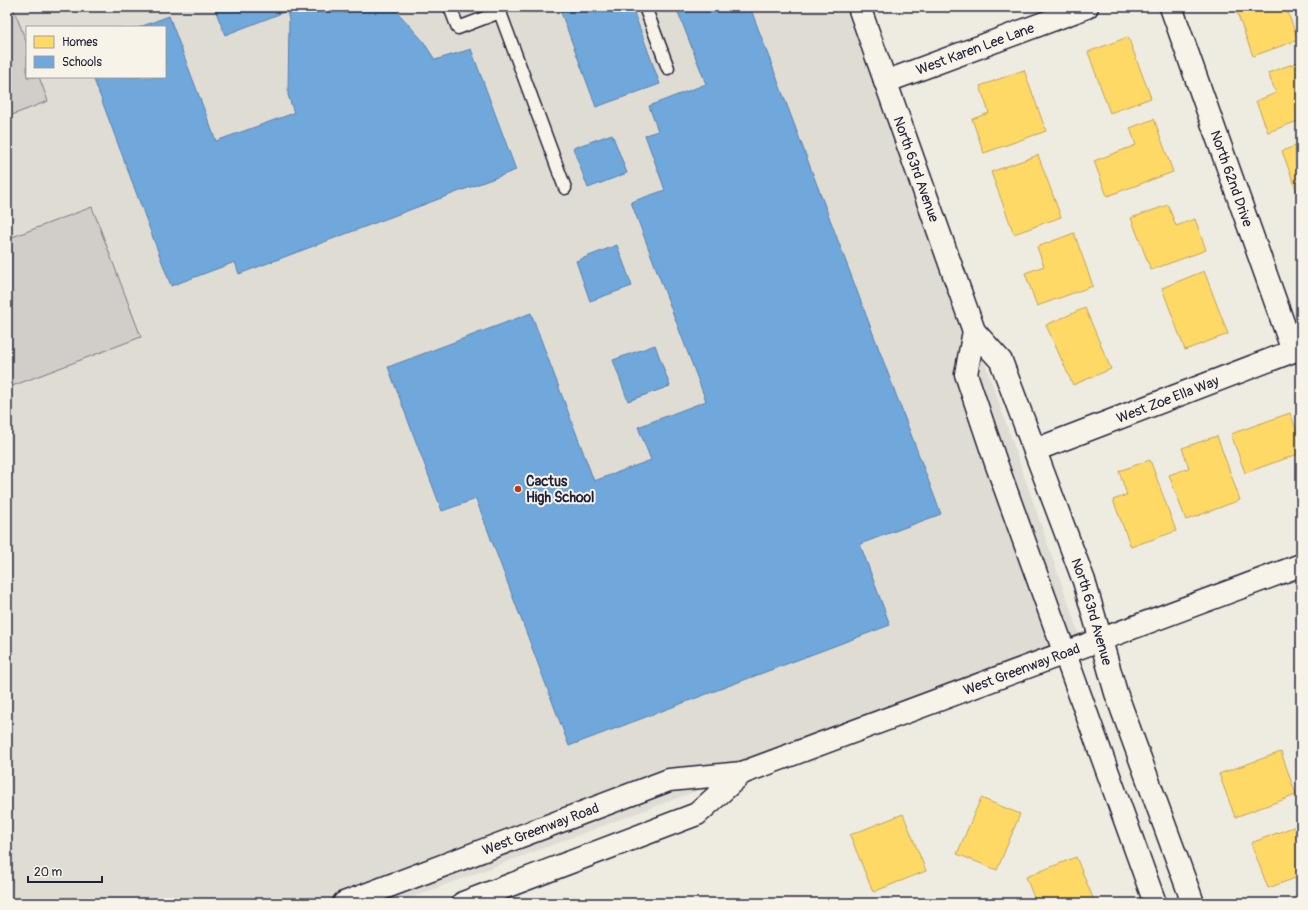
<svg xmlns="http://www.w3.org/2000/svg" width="1308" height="910" font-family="Pangolin,sans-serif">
<rect width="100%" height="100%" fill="#eeebe1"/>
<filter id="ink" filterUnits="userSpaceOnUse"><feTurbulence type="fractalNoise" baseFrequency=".025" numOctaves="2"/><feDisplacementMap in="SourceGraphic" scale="8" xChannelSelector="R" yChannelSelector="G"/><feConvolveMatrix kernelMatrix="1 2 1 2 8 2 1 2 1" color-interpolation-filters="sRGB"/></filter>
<g filter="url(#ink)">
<path fill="#dfdcd4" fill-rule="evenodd" d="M7,7h852l115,324 109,315 -686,257h-390zM27,27h138v50h-138z"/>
<g fill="#d1cdc9" stroke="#7a7882">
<polygon points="7,7 13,7 27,44 27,77 39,77 48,101 7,117"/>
<polygon points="92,207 141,337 7,388 7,239"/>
</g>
<g fill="#ffd966" stroke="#bda259">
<polygon points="924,7 940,7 926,12"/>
<polygon points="1235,7 1286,7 1298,40 1253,56"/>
<polygon points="1128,37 1151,98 1110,113 1088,52"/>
<polygon points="1301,61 1301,120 1268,132 1256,101 1276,93 1268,73"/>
<polygon points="1024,70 1046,131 984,153 972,119 989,113 980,86"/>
<polygon points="1154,119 1173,172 1107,196 1094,161 1136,145 1130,128"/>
<polygon points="1301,144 1301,202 1282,151"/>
<polygon points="1038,155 1061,217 1014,234 991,172"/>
<polygon points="1168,205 1176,226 1195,219 1206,250 1151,270 1131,218"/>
<polygon points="1074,233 1093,286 1037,306 1025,273 1044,266 1037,247"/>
<polygon points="1204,271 1228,334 1185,350 1162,288"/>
<polygon points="1085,308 1111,369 1073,385 1046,325"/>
<polygon points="1290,413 1301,442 1301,453 1245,473 1231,434"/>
<polygon points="1217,436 1240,500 1186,520 1169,475 1189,468 1182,448"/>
<polygon points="1150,460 1176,531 1131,547 1113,500 1127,495 1119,471"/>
<polygon points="1281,752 1296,795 1235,817 1219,774"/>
<polygon points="981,798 1020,814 997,870 957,854"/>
<polygon points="903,814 926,871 873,892 850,835"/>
<polygon points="1301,824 1301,876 1268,888 1251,843"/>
<polygon points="1076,857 1095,903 1036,903 1026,877"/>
</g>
<g fill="#6fa8dc" stroke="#5880ac">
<polygon points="214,7 393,7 423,41 435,60 471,49 516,170 239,274 235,262 171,286 93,77 165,77 165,27 140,27 169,16 216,141 294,113 288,95 289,20 287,11 225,35"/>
<polygon points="559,7 632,7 660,84 596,107"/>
<polygon points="676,7 750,7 941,514 860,544 890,625 569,746 476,499 442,511 388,367 531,313 594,481 651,460 638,427 706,401 631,202 665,190 645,135 658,131 649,106 706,84"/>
<polygon points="612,134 627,173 588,188 573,148"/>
<polygon points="7,196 12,210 7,212"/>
<polygon points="617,245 632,286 590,301 576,261"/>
<polygon points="655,345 670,386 628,401 613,360"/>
</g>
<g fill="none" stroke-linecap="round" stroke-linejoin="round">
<defs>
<g id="service">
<polyline points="450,7 458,28 500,12"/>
<polyline points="498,7 565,188"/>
<polyline points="645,7 668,68"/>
</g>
<g id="minor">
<path id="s1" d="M1171,7l122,344"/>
<path id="s2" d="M885,82l202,-75"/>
<path id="s3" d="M1035,450l266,-102"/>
</g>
<g id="tertiary">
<path id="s4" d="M859,7l115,324 27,30 83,220 32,112 77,210"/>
<polyline points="974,331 966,374 996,463 1155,903"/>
</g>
<g id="secondary">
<path id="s5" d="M344,903l325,-123 73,-7 559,-208"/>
<polyline points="463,903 697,814 742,773"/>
</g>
</defs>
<use href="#service" stroke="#22223b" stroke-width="15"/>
<use href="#minor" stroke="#22223b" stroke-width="25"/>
<use href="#tertiary" stroke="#22223b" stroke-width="25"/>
<use href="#secondary" stroke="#22223b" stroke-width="25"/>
<use href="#service" stroke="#f7f3e8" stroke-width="12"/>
<use href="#minor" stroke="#f7f3e8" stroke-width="22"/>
<use href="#tertiary" stroke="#f7f3e8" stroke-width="22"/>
<use href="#secondary" stroke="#f7f3e8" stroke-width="22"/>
</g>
</g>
<circle fill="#c8321e" stroke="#f7f3e8" stroke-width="1.5" cx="518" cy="489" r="4"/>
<g text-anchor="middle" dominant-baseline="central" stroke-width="4" stroke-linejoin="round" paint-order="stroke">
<g font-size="14" fill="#22223b" stroke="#f7f3e8">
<text stroke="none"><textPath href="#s2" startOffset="96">West Karen Lee Lane</textPath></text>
<text stroke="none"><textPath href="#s4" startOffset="172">North 63rd Avenue</textPath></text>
<text stroke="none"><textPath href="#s1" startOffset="182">North 62nd Drive</textPath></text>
<text stroke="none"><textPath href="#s3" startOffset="142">West Zoe Ella Way</textPath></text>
<text stroke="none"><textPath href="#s4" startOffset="651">North 63rd Avenue</textPath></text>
<text stroke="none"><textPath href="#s5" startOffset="719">West Greenway Road</textPath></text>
<text stroke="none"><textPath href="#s5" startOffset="210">West Greenway Road</textPath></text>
</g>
<g font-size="14" font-weight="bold" fill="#22223b" stroke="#f7f3e8" text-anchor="start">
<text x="526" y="481">Cactus<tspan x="526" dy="16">High School</tspan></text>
</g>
</g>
<rect width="1308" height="910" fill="none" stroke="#f7f3e8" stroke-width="24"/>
<rect x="12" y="12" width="1284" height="886" fill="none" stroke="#22223b" stroke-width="1.5" filter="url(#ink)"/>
<rect x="26" y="26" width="140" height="52" fill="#f7f3e8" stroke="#a29fa3"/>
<rect x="34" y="36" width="20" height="12" fill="#ffd966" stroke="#a29fa3"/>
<text x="62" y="46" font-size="12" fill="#22223b">Homes</text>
<rect x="34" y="56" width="20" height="12" fill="#6fa8dc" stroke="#a29fa3"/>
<text x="62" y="66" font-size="12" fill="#22223b">Schools</text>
<path d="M28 876v6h74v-6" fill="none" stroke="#22223b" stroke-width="2"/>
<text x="34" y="876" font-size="12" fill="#22223b" stroke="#f7f3e8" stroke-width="3" paint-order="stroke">20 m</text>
</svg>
